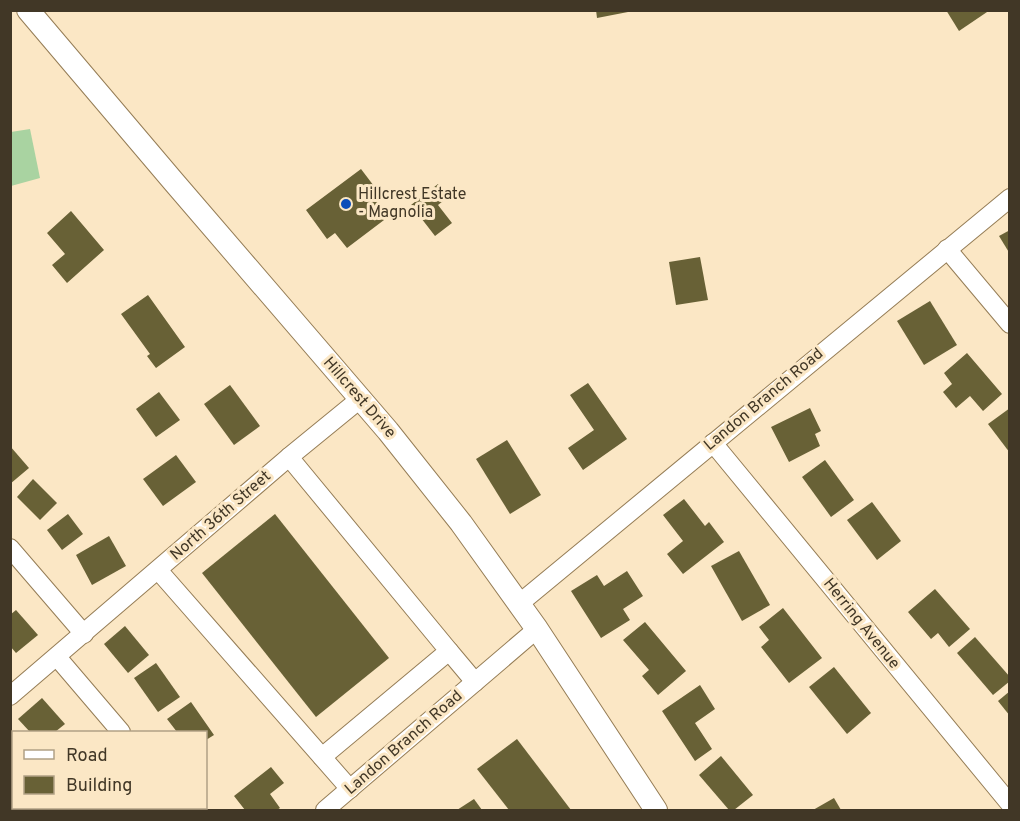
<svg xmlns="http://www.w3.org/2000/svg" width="1020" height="821" font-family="Overpass,sans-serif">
<rect width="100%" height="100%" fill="#fbe7c5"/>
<polygon fill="#a9d3a1" points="30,129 40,178 11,186 11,132"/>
<g fill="#686136">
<polygon points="596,10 628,10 628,12 597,18"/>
<polygon points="946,10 990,10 959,31"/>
<polygon points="361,169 380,194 374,198 388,217 347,248 335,233 327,239 306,210"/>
<polygon points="438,184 448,197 438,205 452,223 435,236 411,205"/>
<polygon points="71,211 104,250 67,283 52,265 65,254 47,233"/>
<polygon points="1010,230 1010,254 999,236"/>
<polygon points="700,257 708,300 676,305 669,262"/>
<polygon points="148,295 185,347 156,368 147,356 150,354 121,314"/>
<polygon points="930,301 957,345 924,365 897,321"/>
<polygon points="967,353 1002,394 983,411 970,396 956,408 943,392 952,384 944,373"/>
<polygon points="588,383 627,439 583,470 568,448 594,430 570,395"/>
<polygon points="230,385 260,426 234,445 204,404"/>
<polygon points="159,392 180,420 156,437 136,409"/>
<polygon points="810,408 821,431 815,434 820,446 789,462 771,427"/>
<polygon points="1010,408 1010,453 988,424"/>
<polygon points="507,440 541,495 510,514 476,459"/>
<polygon points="10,446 29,468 10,484"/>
<polygon points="176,455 196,482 163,506 143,479"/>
<polygon points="825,460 854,500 831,517 802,477"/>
<polygon points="33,479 57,503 40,520 17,497"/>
<polygon points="684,499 705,526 709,522 724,542 683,574 667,554 683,541 663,515"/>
<polygon points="872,502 901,541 877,560 847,520"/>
<polygon points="68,514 83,534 62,550 47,530"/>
<polygon points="275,514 389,658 316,717 202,573"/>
<polygon points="109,536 126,566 92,585 76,555"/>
<polygon points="739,551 770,605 742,621 711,566"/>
<polygon points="627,571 643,596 623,609 630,620 601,638 571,591 597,575 604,586"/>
<polygon points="935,589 970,629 949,647 938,633 931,639 908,612"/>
<polygon points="783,608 822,658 789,683 761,647 769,640 759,627"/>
<polygon points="16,610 38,635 16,653 10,646 10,615"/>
<polygon points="645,622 686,671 658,695 642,676 649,670 623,640"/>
<polygon points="125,626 149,655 128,673 104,644"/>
<polygon points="975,637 1010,677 1010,681 993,695 957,653"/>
<polygon points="156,663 180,697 158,712 134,678"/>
<polygon points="834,667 871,713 847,734 809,687"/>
<polygon points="700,685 715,709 695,723 712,749 695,761 662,711"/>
<polygon points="1010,691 1010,716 998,701"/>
<polygon points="42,698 65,724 55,732 30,732 18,719"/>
<polygon points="191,702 214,735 206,740 206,732 177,732 167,719"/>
<polygon points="517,739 571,810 509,810 477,769"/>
<polygon points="721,756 753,795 734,810 729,810 699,775"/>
<polygon points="271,767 284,783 270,794 280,808 277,810 245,810 234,796"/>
<polygon points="834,798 841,810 813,810"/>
<polygon points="474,799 482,810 457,810"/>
<polygon points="98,808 128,808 124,810 100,810"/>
</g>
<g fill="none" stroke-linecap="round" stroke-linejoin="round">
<defs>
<g id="minor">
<polyline points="947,249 1010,324"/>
<polyline points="713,443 1010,804"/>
<polyline points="289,457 449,651 322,757"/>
<polyline points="10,548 84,634"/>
<polyline points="158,570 350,789"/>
<polyline points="520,603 1010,198"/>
<polyline points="449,651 475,682"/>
<polyline points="57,657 121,732"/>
<polyline points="10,696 289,457 360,399"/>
<polyline points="186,808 188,810"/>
<polyline points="325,810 537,629"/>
</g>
<polyline id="major" points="28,10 173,181 388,431 461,523 537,629 656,810"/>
</defs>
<use href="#minor" stroke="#957d56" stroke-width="20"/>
<use href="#major" stroke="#957d56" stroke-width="24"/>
<use href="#minor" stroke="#fff" stroke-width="18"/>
<use href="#major" stroke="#fff" stroke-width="22"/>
</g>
<circle fill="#0d4eb9" stroke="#fbe7c5" stroke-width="2" cx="346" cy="204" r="6"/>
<g text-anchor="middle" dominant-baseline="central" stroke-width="6" stroke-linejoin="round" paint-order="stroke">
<g font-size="16" fill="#413726" stroke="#fbe7c5" text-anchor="start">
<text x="358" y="195">Hillcrest Estate<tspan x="358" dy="18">- Magnolia</tspan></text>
</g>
<g font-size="16" fill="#413726" stroke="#fbe7c5">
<text transform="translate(359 398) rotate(49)">Hillcrest Drive</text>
<text transform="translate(764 400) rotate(-40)">Landon Branch Road</text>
<text transform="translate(221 516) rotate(-41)">North 36th Street</text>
<text transform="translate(861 624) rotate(51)">Herring Avenue</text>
<text transform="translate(404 743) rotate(-41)">Landon Branch Road</text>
</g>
</g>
<rect width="1020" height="821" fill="none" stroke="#413726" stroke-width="24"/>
<rect x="12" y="731" width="195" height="78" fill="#fbe7c5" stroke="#b1a185" stroke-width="1.5"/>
<rect x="24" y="750" width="30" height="9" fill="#ffffff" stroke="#b1a185" stroke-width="1.5"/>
<text x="66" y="761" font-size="18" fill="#413726">Road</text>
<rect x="24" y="776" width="30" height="18" fill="#686136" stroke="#b1a185" stroke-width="1.5"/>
<text x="66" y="791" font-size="18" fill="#413726">Building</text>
</svg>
